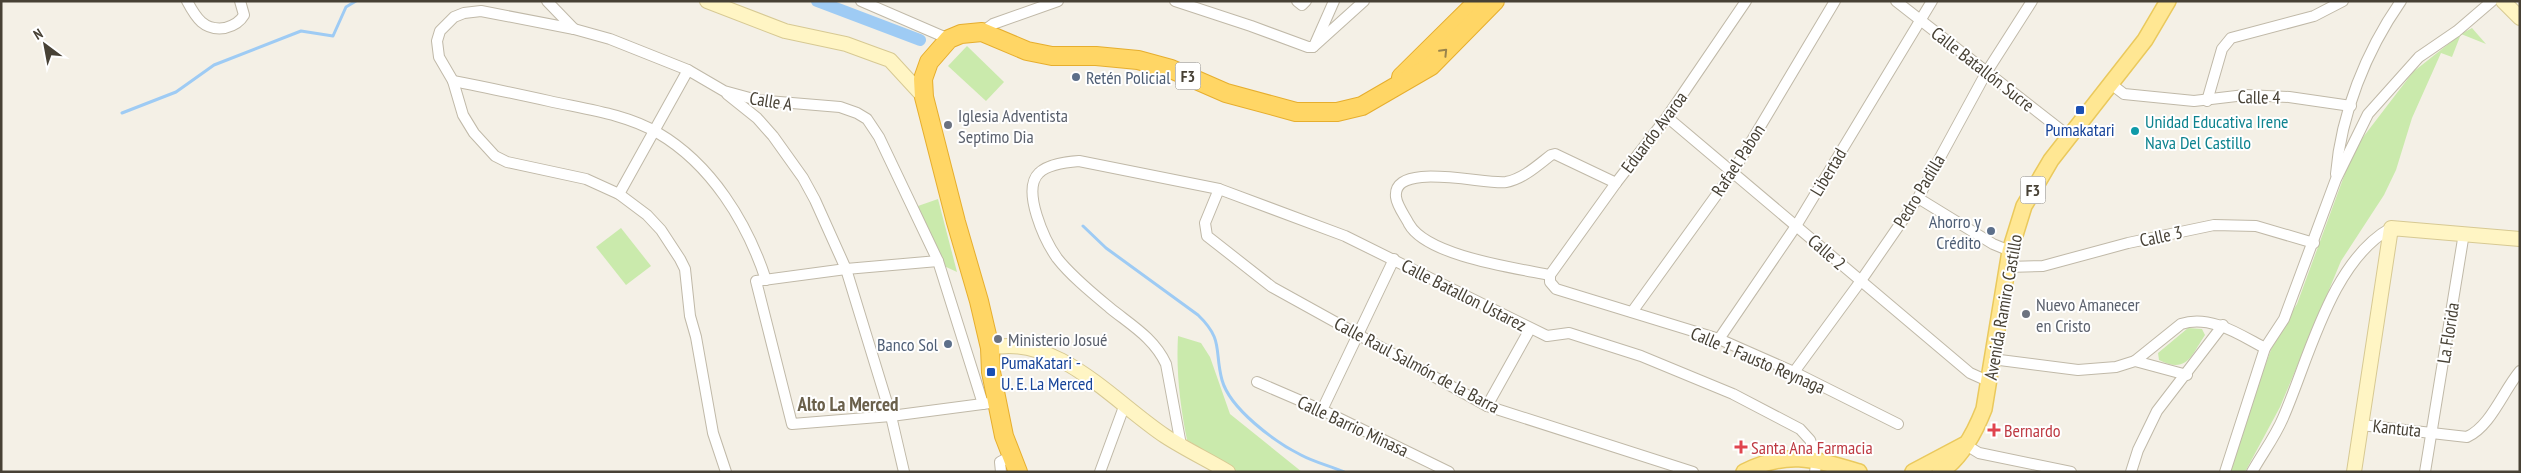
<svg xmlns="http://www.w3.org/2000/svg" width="2521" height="473" font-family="'PT Sans Narrow',sans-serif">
<rect width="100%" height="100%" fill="#f4f0e6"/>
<g fill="#caeaac">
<polygon points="2472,28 2486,44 2461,34 2452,57 2441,53 2412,118 2396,170 2384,195 2341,261 2280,407 2245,472 2229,472 2243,425 2275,339 2297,304 2354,149 2413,72 2461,34"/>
<polygon points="967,46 1004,82 986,101 948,66"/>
<polygon points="938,199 957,272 944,266 918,206"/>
<polygon points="621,228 651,266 626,285 596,247"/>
<path d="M2188,328l14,1 3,6c-14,21 -18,39 -46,25l-1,-7z"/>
<path d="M1178,336l23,7 9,14 20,57 72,58h-64l-51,-32c-7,-35 -11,-68 -9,-104z"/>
</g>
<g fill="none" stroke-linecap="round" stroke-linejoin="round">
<g stroke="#9ecbf4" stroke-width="3">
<polyline points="122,113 176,92 214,65 301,31 333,36 346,7 356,1"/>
<path d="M1083,226l23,22 92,67c26,25 16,35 24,65 8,29 53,62 79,75 13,7 29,11 43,17"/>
</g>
<polyline stroke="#9ecbf4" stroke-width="12" points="817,1 920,40"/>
<defs>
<g id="street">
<path d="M187,1c9,17 17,30 38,27 8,-2 15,-6 19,-13l-4,-14"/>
<polyline points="547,1 574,29"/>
<polyline points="861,1 949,39"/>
<polyline points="1175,1 1251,26 1308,47 1313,47"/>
<polyline points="1297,1 1302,5 1306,1"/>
<polyline points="1746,1 1667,117 1616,183 1550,275 1550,282 1556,289 1719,339 1794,372 1898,424"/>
<polyline points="1896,1 2070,137"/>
<polyline points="982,32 993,24 1058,1"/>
<polyline points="1315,44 1334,1"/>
<polyline points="1313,47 1364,1"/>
<path d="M453,81c32,6 64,13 96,20 36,8 77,13 109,32 53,31 89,89 108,147"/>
<polyline points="2111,84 2124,94 2194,101 2245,95 2289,97 2351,106"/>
<polyline points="727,94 757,118 773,136 803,178 815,200 846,269 891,416 904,472"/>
<polyline points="2207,101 2222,49 2231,38 2314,16 2343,1"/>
<polyline points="1667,117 1970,373 1990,382"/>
<path d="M2336,174c5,-60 30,-123 65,-173"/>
<polyline points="1219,189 1205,223 1207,236 1272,287 1487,406 1693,472"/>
<polyline points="619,194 688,70"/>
<polyline points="1918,198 1993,244 2010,251"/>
<polyline points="938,261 846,269 756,281 792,424 891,416 990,403"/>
<polyline points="2008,267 2043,266 2128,243 2214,225 2256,226 2314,243"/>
<path d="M1550,275c-35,-7 -123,-19 -141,-51 -4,-8 -12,-18 -13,-27 -4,-37 89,-12 110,-15 17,-3 32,-17 45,-27l4,-1 61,29"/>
<polyline points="1632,312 1733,172 1835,1"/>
<polyline points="1719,339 1796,226 1932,1"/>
<polyline points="1992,359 2078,370 2116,367 2135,361 2187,375"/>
<path d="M2135,361l46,-37c29,-10 59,11 84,24"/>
<polyline points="1794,372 1860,282 1918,198 1986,73 2032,1"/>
<polyline points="1257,382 1322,410 1449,472"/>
<polyline points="1487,406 1530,329"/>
<polyline points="1322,410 1394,259"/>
<path d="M2361,425l106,12c24,-11 36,-46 53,-66"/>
<path d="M1181,445l-15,-81c-12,-26 -35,-39 -56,-56 -18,-15 -39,-32 -53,-50 -12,-17 -36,-68 -18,-85 9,-9 27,-11 40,-12l140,28 126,47 202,100 22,-3 72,23 92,38 67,35 10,11 7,19 -2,13"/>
<polyline points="1966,445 1979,453 2071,472"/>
<polyline points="726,472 713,433 696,337 690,316 685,269 680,259 661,230 647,215 619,194 586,179 507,162 495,156 474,133 463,115 453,81 439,57 437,41 440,31 454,17 464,13 481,11 574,29 610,39 688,70 724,91 757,100 840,107 857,113 867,119 879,137 938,261 983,404"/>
<polyline points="1001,472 1000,462 1011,456"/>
<polyline points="1100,472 1125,404"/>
<polyline points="2131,472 2138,450 2157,411 2223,325"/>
<polyline points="2225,472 2265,348 2284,319 2336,179 2368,114 2419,57 2457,31 2492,1"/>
<path d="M2252,472c10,-18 23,-35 31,-54 26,-59 48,-157 108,-190"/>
<polyline points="2425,472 2464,233"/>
</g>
<g id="secondary">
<polyline points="707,1 785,31 846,44 876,55 890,60 924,97"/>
<polyline points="2503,1 2520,18"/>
<path d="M990,348c66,-15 124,54 175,88 20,13 43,24 63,36"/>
<polyline points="2354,472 2391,228 2520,239"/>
</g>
<g id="primary">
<path d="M1744,472c44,-22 70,-13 115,0"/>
<polyline points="1913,472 1964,445"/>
<path d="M1940,472c22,-14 35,-40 44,-63l26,-158 14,-45 27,-46 94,-120 23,-39"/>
</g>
<g id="highway">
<polyline points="1401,77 1478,1"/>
<polyline points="1018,472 1004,436 991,372 990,348 979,301 956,222 924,97 923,79 929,62 949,39 961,34 982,32 1027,51 1052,56 1096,56 1138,60 1171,69 1226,93 1296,112 1337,112 1362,106 1431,66 1495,1"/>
</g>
</defs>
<use href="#street" stroke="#c0b9a8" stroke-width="12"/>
<use href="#secondary" stroke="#d7c993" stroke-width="16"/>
<use href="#primary" stroke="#eac95d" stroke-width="18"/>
<use href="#highway" stroke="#e6ae2e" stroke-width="20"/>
<use href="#street" stroke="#fff" stroke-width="10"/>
<use href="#secondary" stroke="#fff5c4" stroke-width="14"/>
<use href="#primary" stroke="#ffe793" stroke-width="15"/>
<use href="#highway" stroke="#ffd665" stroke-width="18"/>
</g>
<defs><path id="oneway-chevron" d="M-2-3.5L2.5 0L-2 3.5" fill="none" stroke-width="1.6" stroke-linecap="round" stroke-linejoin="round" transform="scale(1.25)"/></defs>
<use stroke="#9a844b" href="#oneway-chevron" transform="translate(1444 52) rotate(-46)"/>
<g fill="#5c6f8a" stroke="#fff" stroke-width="2">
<circle cx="1076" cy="77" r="5"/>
<circle cx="1991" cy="231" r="5"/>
<circle cx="948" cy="344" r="5"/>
</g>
<g fill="#1a4fb4" stroke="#fff" stroke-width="2">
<rect x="2075" y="105" width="10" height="10" rx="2.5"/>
<rect x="986" y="367" width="10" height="10" rx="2.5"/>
</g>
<g fill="#6b7280" stroke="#fff" stroke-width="2">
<circle cx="948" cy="125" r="5"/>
<circle cx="2026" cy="314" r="5"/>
<circle cx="998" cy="339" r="5"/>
</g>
<circle fill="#0f9aa8" stroke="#fff" stroke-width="2" cx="2135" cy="131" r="5"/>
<g fill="#e0444e" stroke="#fff" stroke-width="2">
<path d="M1991.5 422.5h5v5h5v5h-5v5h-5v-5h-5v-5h5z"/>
<path d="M1738.5 439.5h5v5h5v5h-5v5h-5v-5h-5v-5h5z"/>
</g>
<g text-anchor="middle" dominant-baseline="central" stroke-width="4" stroke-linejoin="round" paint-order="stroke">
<g fill="#fff" stroke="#7e7a72" stroke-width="1">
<rect x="1175.5" y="62.5" width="25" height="27" rx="4"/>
<rect x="2020.5" y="176.5" width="25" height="27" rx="4"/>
</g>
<g font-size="16" font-weight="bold" fill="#474135">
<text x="1188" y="76">F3</text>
<text x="2033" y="190">F3</text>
</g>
<g font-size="18" fill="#474135" stroke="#fff">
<text transform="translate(1983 69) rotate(38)">Calle Batallón Sucre</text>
<text transform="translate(2259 97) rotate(1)">Calle 4</text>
<text transform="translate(771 101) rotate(9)">Calle A</text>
<text transform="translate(1654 132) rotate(-53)">Eduardo Avaroa</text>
<text transform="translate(1738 160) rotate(-57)">Rafael Pabon</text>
<text transform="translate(1828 172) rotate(-59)">Libertad</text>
<text transform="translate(1919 191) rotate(-59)">Pedro Padilla</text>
<text transform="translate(2161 236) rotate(-12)">Calle 3</text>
<text transform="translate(1827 252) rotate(41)">Calle 2</text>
<text transform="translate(1464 295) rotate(27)">Calle Batallon Ustarez</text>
<text transform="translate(2003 307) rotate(-80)">Avenida Ramiro Castillo</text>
<text transform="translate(2448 333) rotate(-81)">La Florida</text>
<text transform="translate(1758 360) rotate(23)">Calle 1 Fausto Reynaga</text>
<text transform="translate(1417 365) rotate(28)">Calle Raul Salmón de la Barra</text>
<text transform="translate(1353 426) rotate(25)">Calle Barrio Minasa</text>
<text transform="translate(2397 428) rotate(6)">Kantuta</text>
</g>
<g font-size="18" fill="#4e5e75" stroke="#fff" text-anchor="end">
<text x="1086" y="77" text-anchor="start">Retén Policial</text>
<text x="1981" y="221">Ahorro y<tspan x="1981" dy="21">Crédito</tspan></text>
<text x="938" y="344">Banco Sol</text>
</g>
<g font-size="18" fill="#5b616d" stroke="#fff" text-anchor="start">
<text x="958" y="115">Iglesia Adventista<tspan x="958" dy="21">Septimo Dia</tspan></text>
<text x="2036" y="304">Nuevo Amanecer<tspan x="2036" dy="21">en Cristo</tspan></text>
<text x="1008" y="339">Ministerio Josué</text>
</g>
<g font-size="18" fill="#0d838f" stroke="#fff" text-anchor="start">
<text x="2145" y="121">Unidad Educativa Irene<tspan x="2145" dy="21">Nava Del Castillo</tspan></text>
</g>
<g font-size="18" fill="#164399" stroke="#fff">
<text x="2080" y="129">Pumakatari</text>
<text x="1001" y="362" text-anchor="start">PumaKatari -<tspan x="1001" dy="21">U. E. La Merced</tspan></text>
</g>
<g font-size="18" fill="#be3a42" stroke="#fff" text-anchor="start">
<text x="2004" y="430">Bernardo</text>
<text x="1751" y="447">Santa Ana Farmacia</text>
</g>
<g font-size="19" font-weight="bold" fill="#6a604b" stroke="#fff">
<text x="848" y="404">Alto La Merced</text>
</g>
</g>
<rect width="2521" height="473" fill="none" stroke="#474135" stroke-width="5"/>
<g transform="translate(45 45) rotate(328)" stroke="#ffffff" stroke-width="4" paint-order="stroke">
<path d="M0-4L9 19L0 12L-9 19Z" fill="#474135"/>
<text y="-8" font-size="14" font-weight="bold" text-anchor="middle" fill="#474135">N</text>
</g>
</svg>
